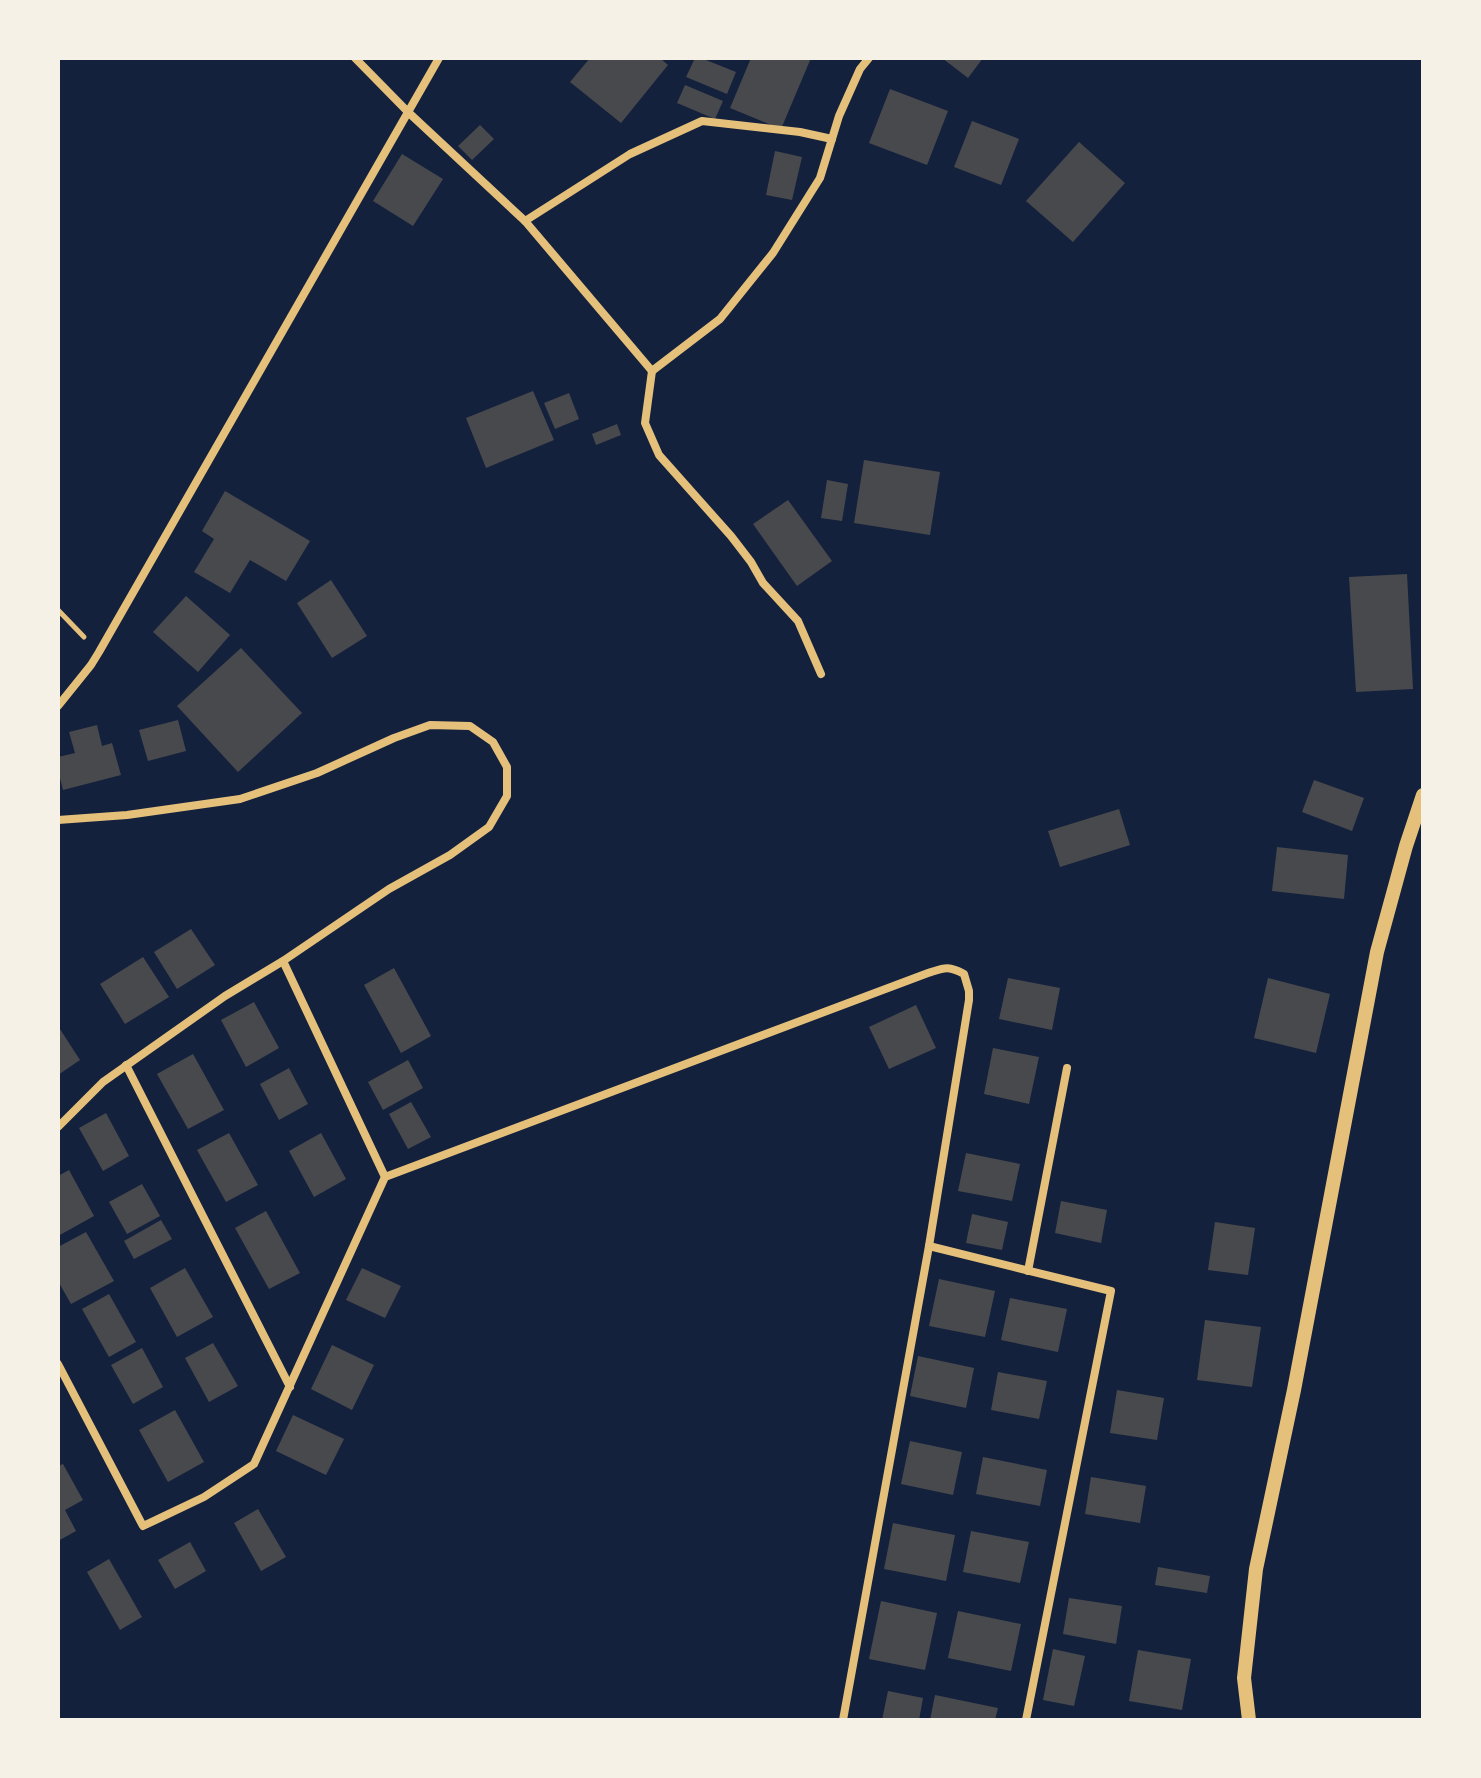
<svg xmlns="http://www.w3.org/2000/svg" width="1481" height="1778" font-family="Roboto,sans-serif">
<rect width="100%" height="100%" fill="#14213d"/>
<g fill="#48494c">
<polygon points="590,58 660,58 668,65 621,123 570,82"/>
<polygon points="695,58 701,58 736,72 727,94 686,77"/>
<polygon points="751,58 811,58 781,129 730,108"/>
<polygon points="942,58 983,58 968,78"/>
<polygon points="685,85 723,101 715,119 677,103"/>
<polygon points="890,89 948,111 927,165 869,143"/>
<polygon points="972,121 1019,139 1001,185 954,167"/>
<polygon points="480,125 494,139 472,160 458,146"/>
<polygon points="1079,142 1125,183 1073,242 1026,201"/>
<polygon points="775,151 802,157 792,200 766,195"/>
<polygon points="402,154 443,179 413,226 373,201"/>
<polygon points="533,391 554,440 486,468 466,418"/>
<polygon points="569,393 579,419 555,429 544,403"/>
<polygon points="617,424 621,435 596,445 592,434"/>
<polygon points="864,460 940,472 930,535 854,523"/>
<polygon points="827,480 848,484 842,521 821,518"/>
<polygon points="225,491 310,541 286,581 250,560 230,593 194,572 214,539 202,531"/>
<polygon points="788,500 832,561 797,586 753,524"/>
<polygon points="1407,574 1413,689 1356,692 1349,577"/>
<polygon points="331,580 367,636 332,658 297,603"/>
<polygon points="186,596 230,635 198,672 153,632"/>
<polygon points="241,648 302,713 238,772 177,706"/>
<polygon points="178,720 186,751 148,761 139,730"/>
<polygon points="97,725 102,746 112,743 121,775 63,790 58,770 58,757 75,753 69,732"/>
<polygon points="1314,780 1364,798 1352,831 1302,812"/>
<polygon points="1119,809 1130,845 1060,867 1048,831"/>
<polygon points="1277,847 1348,855 1344,899 1272,891"/>
<polygon points="191,929 215,965 177,989 154,952"/>
<polygon points="143,957 169,997 125,1024 100,984"/>
<polygon points="394,968 431,1036 401,1053 364,985"/>
<polygon points="1008,978 1060,988 1052,1030 999,1019"/>
<polygon points="1268,978 1330,994 1316,1053 1254,1038"/>
<polygon points="254,1002 279,1048 246,1067 221,1020"/>
<polygon points="916,1005 936,1048 889,1069 869,1027"/>
<polygon points="58,1026 80,1060 58,1075"/>
<polygon points="993,1048 1039,1057 1029,1104 984,1094"/>
<polygon points="193,1054 224,1110 188,1129 157,1074"/>
<polygon points="408,1060 423,1088 383,1110 368,1082"/>
<polygon points="289,1068 308,1104 279,1120 260,1084"/>
<polygon points="411,1102 431,1137 408,1149 389,1114"/>
<polygon points="106,1113 129,1156 103,1171 79,1128"/>
<polygon points="229,1133 258,1185 226,1202 197,1150"/>
<polygon points="321,1133 346,1179 314,1197 289,1151"/>
<polygon points="966,1153 1020,1164 1012,1201 958,1191"/>
<polygon points="69,1170 94,1216 58,1236 58,1176"/>
<polygon points="142,1184 160,1216 127,1234 109,1202"/>
<polygon points="1061,1201 1107,1210 1101,1243 1055,1233"/>
<polygon points="266,1211 300,1273 269,1289 235,1228"/>
<polygon points="972,1214 1008,1222 1002,1250 966,1243"/>
<polygon points="161,1220 172,1239 134,1259 124,1241"/>
<polygon points="1215,1222 1255,1228 1248,1275 1208,1270"/>
<polygon points="86,1232 114,1281 71,1304 58,1281 58,1247"/>
<polygon points="185,1268 213,1317 177,1337 150,1288"/>
<polygon points="362,1268 401,1286 385,1318 346,1300"/>
<polygon points="939,1279 995,1291 985,1337 929,1326"/>
<polygon points="109,1294 136,1342 109,1357 82,1309"/>
<polygon points="1010,1298 1067,1309 1058,1352 1001,1340"/>
<polygon points="1205,1320 1261,1327 1252,1387 1197,1380"/>
<polygon points="213,1343 238,1386 209,1402 185,1358"/>
<polygon points="332,1345 374,1365 352,1410 311,1389"/>
<polygon points="142,1348 163,1387 133,1404 111,1365"/>
<polygon points="918,1356 974,1368 966,1408 910,1396"/>
<polygon points="998,1372 1047,1381 1039,1419 991,1410"/>
<polygon points="1117,1390 1164,1398 1157,1440 1110,1433"/>
<polygon points="175,1410 204,1462 168,1482 139,1430"/>
<polygon points="293,1415 344,1439 326,1475 276,1451"/>
<polygon points="910,1441 962,1452 953,1495 901,1484"/>
<polygon points="983,1457 1047,1470 1040,1506 976,1494"/>
<polygon points="63,1464 83,1500 65,1510 76,1531 58,1541 58,1466"/>
<polygon points="1091,1477 1146,1486 1140,1523 1085,1514"/>
<polygon points="258,1509 286,1557 261,1571 234,1523"/>
<polygon points="893,1523 955,1535 946,1581 884,1569"/>
<polygon points="971,1531 1029,1542 1020,1583 963,1572"/>
<polygon points="190,1542 206,1571 175,1589 158,1560"/>
<polygon points="109,1559 142,1617 120,1630 87,1572"/>
<polygon points="1158,1567 1210,1576 1207,1593 1155,1585"/>
<polygon points="1069,1598 1122,1606 1116,1644 1063,1634"/>
<polygon points="881,1601 937,1613 925,1670 869,1659"/>
<polygon points="958,1611 1021,1624 1011,1671 948,1658"/>
<polygon points="1053,1649 1085,1656 1074,1706 1043,1700"/>
<polygon points="1138,1650 1191,1659 1182,1710 1129,1701"/>
<polygon points="888,1691 923,1698 919,1720 882,1720"/>
<polygon points="935,1695 998,1708 995,1720 930,1720"/>
</g>
<g fill="none" stroke-linecap="round" stroke-linejoin="round">
<polyline stroke="#e5c07b" stroke-width="5" points="58,610 84,637"/>
<g stroke="#e5c07b" stroke-width="8">
<polyline points="355,58 408,112 525,221 652,371 720,319 773,253 820,178 839,116 860,69 869,58"/>
<polyline points="525,221 630,154 702,121 800,132 832,139"/>
<polyline points="652,371 645,423 659,455 731,536 751,562 763,583 798,621 821,674"/>
<polyline points="58,706 91,665 99,652 439,58"/>
<polyline points="58,820 127,815 240,799 317,773 394,738 430,725 470,726 493,742 507,767 507,796 489,827 450,855 389,889 283,961 225,996 103,1082 58,1127"/>
<polyline points="283,961 385,1177"/>
<polyline points="126,1065 290,1387"/>
<polyline points="929,1246 1111,1291 1026,1720"/>
<polyline points="1028,1271 1067,1068"/>
<path d="M58,1364l85,162 61,-29 50,-33 131,-287 543,-204c16,-5 20,-8 36,1l5,17v9l-40,246 -86,474"/>
</g>
<polyline stroke="#e5c07b" stroke-width="14" points="1249,1720 1244,1678 1256,1569 1294,1390 1377,952 1406,846 1423,795"/>
</g>
<rect width="1481" height="1778" fill="none" stroke="#f6f1e7" stroke-width="120"/>
</svg>
